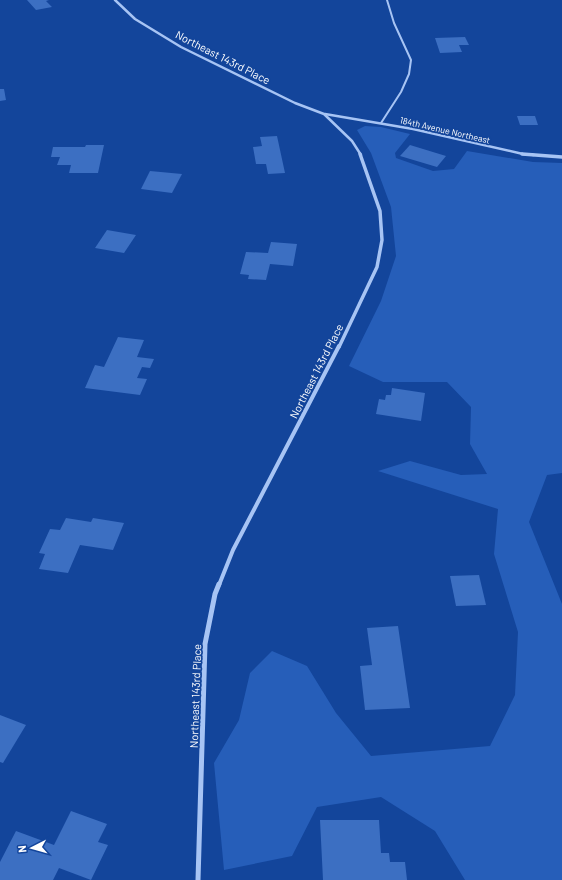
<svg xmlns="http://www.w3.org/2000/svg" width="562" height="880" font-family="Barlow,sans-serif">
<rect width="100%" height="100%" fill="#13459b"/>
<polygon fill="#265eb9" points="365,126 381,127 410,134 395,153 396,158 433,171 454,169 467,151 533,162 562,163 562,473 547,475 529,522 562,604 562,880 465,880 435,831 381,797 317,807 292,856 224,870 214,763 239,720 250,673 272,651 307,666 336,713 371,756 490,746 515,695 518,632 494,554 498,509 378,471 410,461 461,475 487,474 470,444 471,407 447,382 383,382 349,366 381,301 396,256 391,207 371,153 357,130"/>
<g fill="#3c6fc2">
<polygon points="27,0 49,0 46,1 52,7 36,10"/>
<polygon points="465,37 469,45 459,45 462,52 440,53 435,38"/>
<polygon points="0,89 4,89 6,100 0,101"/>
<polygon points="517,116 535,116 538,125 520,125"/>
<polygon points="277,136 285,173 268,174 266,164 256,164 253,147 262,146 260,137"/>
<polygon points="86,145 104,145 98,173 69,173 71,165 57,165 60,157 51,157 53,147 85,147"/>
<polygon points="410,145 446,156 437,167 400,156"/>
<polygon points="150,171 182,174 172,193 141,189"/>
<polygon points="107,230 136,235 124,253 95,248"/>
<polygon points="271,242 297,244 293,266 270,264 266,280 248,279 249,275 240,274 246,252 268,253"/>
<polygon points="118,337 144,340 137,357 154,359 150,368 142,367 137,378 147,379 140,395 85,388 95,365 104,367"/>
<polygon points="392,388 425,393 421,421 376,414 379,399 385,400 386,395 391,395"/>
<polygon points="66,518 91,522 93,518 124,523 113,550 80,545 68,573 39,569 45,554 39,553 50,529 60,530"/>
<polygon points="479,575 486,605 456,606 450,576"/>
<polygon points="398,626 410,708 365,710 360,666 372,665 367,628"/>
<polygon points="0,715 26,725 3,763 0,762"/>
<polygon points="71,811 107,824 98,842 108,845 91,880 59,868 53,880 0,880 0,862 16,831 54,845"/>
<polygon points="320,820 379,820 381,853 389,853 390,862 405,862 407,880 323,880"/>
</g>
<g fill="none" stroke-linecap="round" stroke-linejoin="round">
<polyline stroke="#a7c4f4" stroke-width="2" points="381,123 401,92 409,74 411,60 394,23 387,0"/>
<g stroke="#a7c4f4" stroke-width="2.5">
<polyline points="115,0 135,19 181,47 295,103 324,114 352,141 361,155"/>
<polyline points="325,114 413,129 523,154 534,155"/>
</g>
<g stroke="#a7c4f4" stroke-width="3.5">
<polyline points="522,154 562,157"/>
<polyline points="339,347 377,267 382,240 380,211 360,154"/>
</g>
<polyline stroke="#a7c4f4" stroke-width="4" points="219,585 233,550 339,346"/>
<polyline stroke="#a7c4f4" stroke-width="5" points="198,880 205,644 215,594 219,584"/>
</g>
<g text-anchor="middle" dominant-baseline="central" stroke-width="3.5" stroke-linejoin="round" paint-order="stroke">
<g font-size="9" fill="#fff" stroke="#13459b">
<text transform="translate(445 130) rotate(13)">184th Avenue Northeast</text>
</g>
<g font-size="11" fill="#fff" stroke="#13459b">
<text transform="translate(223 57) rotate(27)">Northeast 143rd Place</text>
<text transform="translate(316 371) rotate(-63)">Northeast 143rd Place</text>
<text transform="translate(195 696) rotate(-88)">Northeast 143rd Place</text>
</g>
</g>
<g transform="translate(32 848) rotate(264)" stroke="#13459b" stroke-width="3" paint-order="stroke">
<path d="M0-3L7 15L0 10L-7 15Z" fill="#ffffff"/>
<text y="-6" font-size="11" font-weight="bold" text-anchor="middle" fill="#ffffff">N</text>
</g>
</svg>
